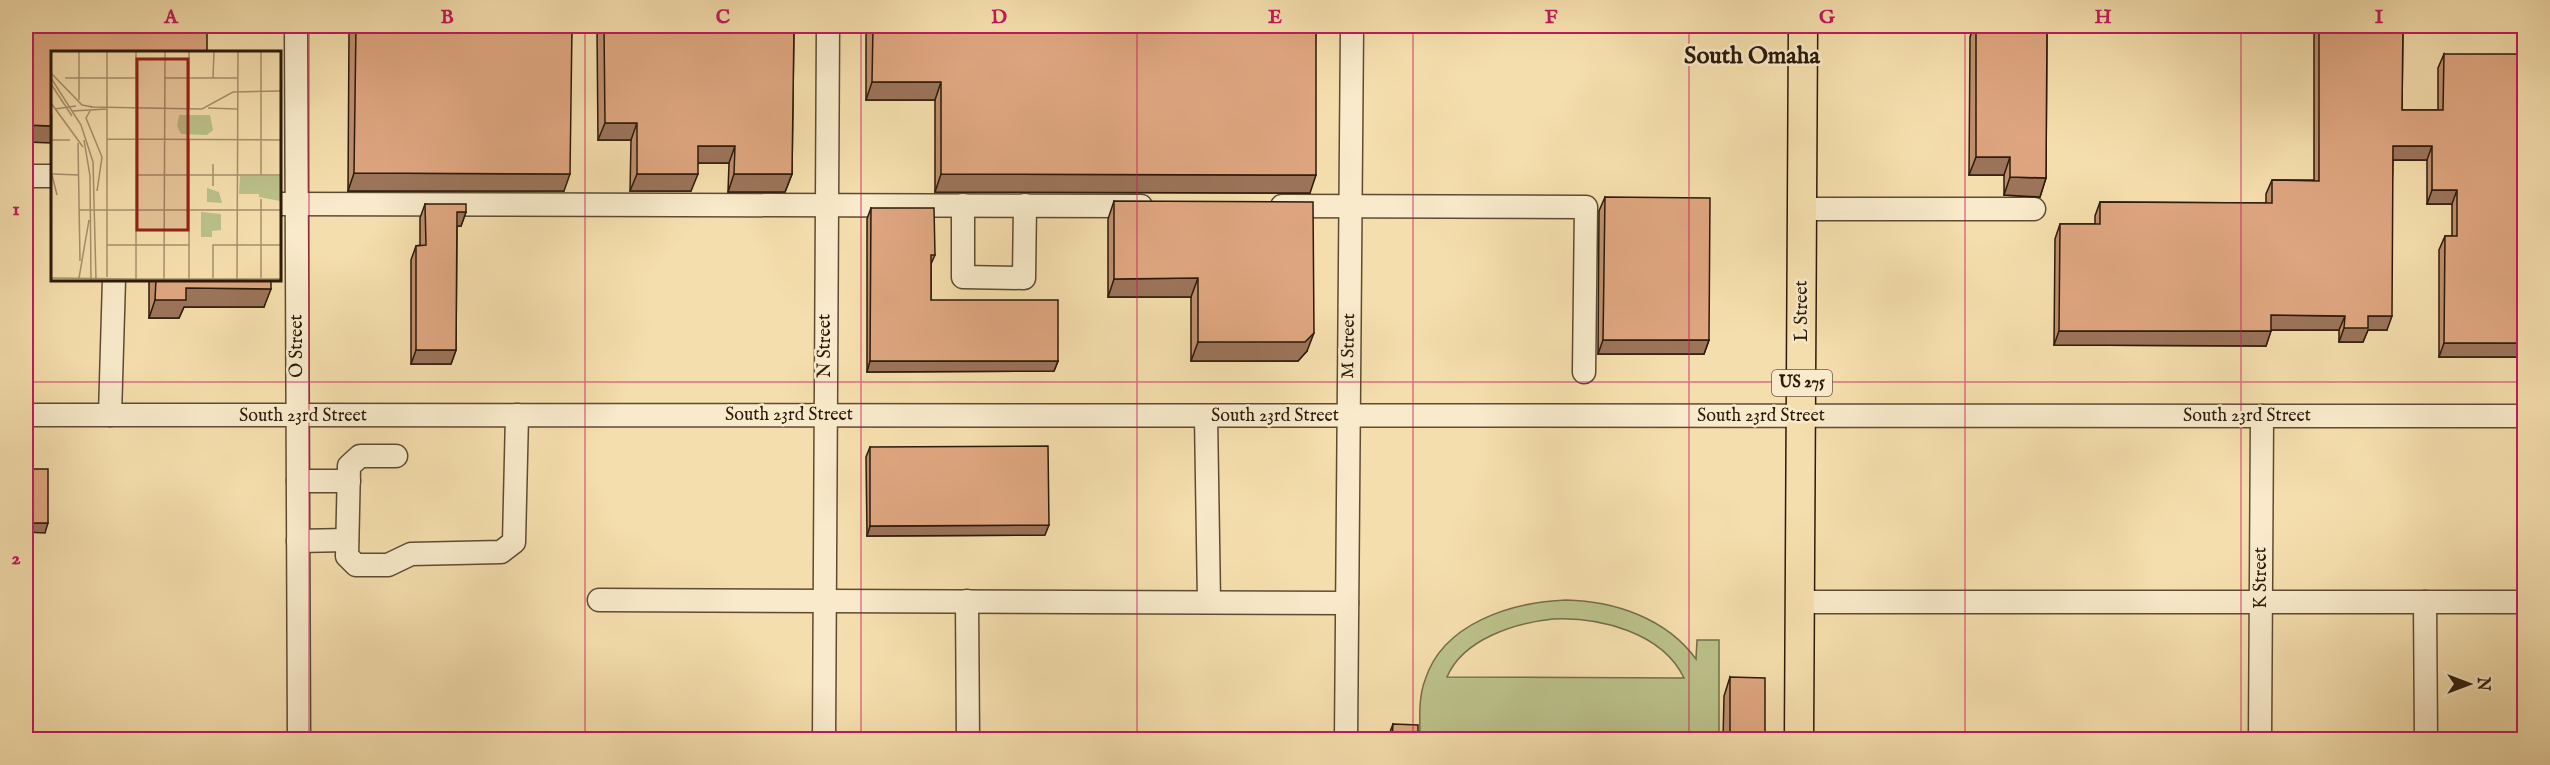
<svg xmlns="http://www.w3.org/2000/svg" width="2550" height="765" font-family="'IM FELL English',serif">
<rect width="100%" height="100%" fill="#f5dead"/>
<filter id="stains"><feTurbulence type="fractalNoise" baseFrequency=".00333" numOctaves="4"/><feColorMatrix values="0 0 0 0 .2 0 0 0 0 .09 0 0 0 0 .02 0 0 0 .5 -.17"/></filter>
<radialGradient id="worn" r=".72"><stop offset=".6" stop-color="#630" stop-opacity="0"/><stop offset="1" stop-color="#630" stop-opacity=".3"/></radialGradient>
<path fill="#bbc18a" stroke="#746e4a" stroke-width="1.5" fill-rule="evenodd" d="M1566,600c48,1 100,18 130,59l1,-19h22v99h-299c0,-20 -2,-40 5,-59 18,-57 87,-78 141,-80zM1553,619c46,-2 109,13 131,59l-237,-1c16,-38 68,-54 106,-58z"/>
<g fill="none" stroke-linecap="round" stroke-linejoin="round">
<defs>
<g id="minor">
<polyline points="296,26 299,740"/>
<polyline points="26,176 52,176"/>
<polyline points="279,204 1141,206"/>
<polyline points="963,205 963,277 1024,278 1025,205"/>
<polyline points="1282,206 1586,207 1584,372"/>
<polyline points="1802,209 2034,209"/>
<polyline points="26,415 2524,416"/>
<polyline points="110,415 114,279"/>
<polyline points="1206,416 1209,602"/>
<polyline points="396,456 360,456 349,466 347,556 356,565 388,565 411,554 501,552 514,542 517,415"/>
<polyline points="298,481 349,481"/>
<polyline points="298,541 347,540"/>
<polyline points="599,600 1347,603"/>
<polyline points="967,601 968,740"/>
<polyline points="1800,602 2524,602"/>
<polyline points="2425,602 2426,740"/>
<polyline points="824,740 828,26"/>
<polyline points="1346,740 1352,26"/>
<polyline points="2260,740 2262,416"/>
</g>
<polyline id="major" points="1799,740 1803,26"/>
</defs>
<use href="#minor" stroke="#5e4b32" stroke-width="25"/>
<use href="#major" stroke="#2c1a09" stroke-width="31"/>
<use href="#minor" stroke="#f8eaca" stroke-width="22"/>
<use href="#major" stroke="#f5dead" stroke-width="28"/>
</g>
<g fill="#bf8f6e" stroke="#2c1a09" stroke-width="1.5">
<polygon points="352,26 572,26 564,191 348,191 349,33"/>
<polygon points="599,26 794,26 792,174 785,192 728,192 729,163 698,163 691,191 630,191 631,140 598,140 597,29"/>
<polygon points="870,26 1316,26 1310,193 935,192 935,100 866,100 866,35"/>
<polygon points="1974,26 2047,26 2046,178 2040,197 2004,195 2004,175 1969,175 1970,37"/>
<polygon points="2317,26 2403,26 2402,110 2438,110 2438,68 2444,54 2524,357 2439,357 2439,250 2445,236 2452,236 2452,204 2427,204 2427,160 2393,160 2387,330 2368,330 2363,342 2339,342 2339,330 2271,330 2266,346 2054,345 2055,239 2060,224 2095,224 2095,216 2100,202 2266,203 2266,194 2272,180 2314,180 2314,33"/>
<polygon points="1605,197 1709,340 1704,354 1598,354 1599,211"/>
<polygon points="1114,201 1307,351 1298,361 1191,361 1191,297 1108,297 1108,219"/>
<polygon points="425,204 466,212 461,226 457,226 456,350 451,364 411,364 411,260 416,246 420,245 420,218"/>
<polygon points="871,208 935,255 931,264 931,300 1058,361 1054,371 867,372 867,219"/>
<polygon points="149,279 271,279 264,307 184,307 179,318 149,318"/>
<polygon points="870,447 1045,535 867,536 866,457"/>
<polygon points="1730,677 1765,740 1723,740 1724,696"/>
<polygon points="1393,724 1418,740 1387,740"/>
</g>
<g fill="#9b745a" stroke="#2c1a09" stroke-width="1.5">
<polygon points="872,82 941,82 935,100 866,100"/>
<polygon points="605,123 637,123 631,140 598,140"/>
<polygon points="26,125 52,126 52,143 26,142"/>
<polygon points="698,146 735,146 729,163 691,163"/>
<polygon points="2393,146 2432,146 2427,160 2388,160"/>
<polygon points="1976,157 2010,157 2004,175 1969,175"/>
<polygon points="354,173 570,174 564,191 348,191"/>
<polygon points="637,174 698,174 691,191 630,191"/>
<polygon points="734,174 792,174 785,192 728,192"/>
<polygon points="941,174 1316,175 1310,193 935,192"/>
<polygon points="2010,177 2046,178 2040,197 2004,195"/>
<polygon points="2432,190 2457,190 2452,204 2427,204"/>
<polygon points="457,212 466,212 461,226 452,226"/>
<polygon points="1198,278 1191,297 1108,297 1114,279"/>
<polygon points="186,288 271,289 264,307 184,307 179,318 149,318 155,300"/>
<polygon points="2271,315 2345,316 2339,330 2266,330"/>
<polygon points="2368,316 2392,316 2387,330 2368,330 2363,342 2339,342 2344,328"/>
<polygon points="2059,331 2271,331 2266,346 2054,345"/>
<polygon points="1314,333 1307,351 1298,361 1191,361 1198,342"/>
<polygon points="1603,340 1709,340 1704,354 1598,354"/>
<polygon points="2444,343 2524,343 2524,357 2439,357"/>
<polygon points="416,350 456,350 451,364 411,364"/>
<polygon points="870,361 1058,361 1054,371 867,372"/>
<polygon points="26,523 48,523 45,533 26,532"/>
<polygon points="1049,525 1045,535 867,536 870,526"/>
</g>
<g fill="#dea680" stroke="#2c1a09" stroke-width="1.5">
<polygon points="26,26 207,26 207,52 52,52 52,126 26,125"/>
<polygon points="356,26 572,26 570,174 354,173"/>
<polygon points="604,26 794,26 792,174 734,174 735,146 698,146 698,174 637,174 637,123 605,123"/>
<polygon points="873,26 1316,26 1316,175 941,174 941,82 872,82"/>
<polygon points="1976,26 2047,26 2046,178 2010,177 2010,157 1976,157"/>
<polygon points="2319,26 2403,26 2402,110 2443,110 2444,54 2524,54 2524,343 2444,343 2445,236 2457,236 2457,190 2432,190 2432,146 2393,146 2392,316 2368,316 2368,328 2344,328 2345,316 2271,315 2271,331 2059,331 2060,224 2100,224 2100,202 2272,203 2272,180 2319,181"/>
<polygon points="1605,197 1710,198 1709,340 1603,340"/>
<polygon points="1114,201 1313,202 1314,333 1305,342 1198,342 1198,278 1114,279"/>
<polygon points="425,204 466,204 466,212 457,212 456,350 416,350 416,246 426,245"/>
<polygon points="871,208 934,208 935,255 931,255 931,300 1058,300 1058,361 870,361"/>
<polygon points="156,279 271,279 271,289 186,288 186,300 155,300"/>
<polygon points="1048,446 1049,525 870,526 870,447"/>
<rect x="26" y="469" width="22" height="54"/>
<polygon points="1730,677 1765,678 1765,740 1730,740"/>
<polygon points="1393,724 1418,725 1418,740 1392,740"/>
</g>
<path fill="none" stroke="#c2185b" stroke-width="1.5" stroke-opacity="0.55" d="M309,26v714M585,26v714M861,26v714M1137,26v714M1413,26v714M1689,26v714M1965,26v714M2241,26v714M26,382h2498"/>
<g text-anchor="middle" dominant-baseline="central" stroke-width="5" stroke-linejoin="round" paint-order="stroke">
<rect fill="#f8eaca" stroke="#695843" stroke-width="1.5" x="1772" y="370" width="60" height="26" rx="4.5"/>
<g font-size="16" font-weight="bold" fill="#2c1a09">
<text x="1802" y="383">US 275</text>
</g>
<g font-size="18" fill="#2c1a09" stroke="#f8eaca">
<text transform="translate(1802 311) rotate(-90)">L Street</text>
<text transform="translate(297 346) rotate(-90)">O Street</text>
<text transform="translate(825 346) rotate(-90)">N Street</text>
<text transform="translate(1349 346) rotate(-89)">M Street</text>
<text x="789" y="415">South 23rd Street</text>
<text x="303" y="416">South 23rd Street</text>
<text x="1275" y="416">South 23rd Street</text>
<text x="1761" y="416">South 23rd Street</text>
<text x="2247" y="416">South 23rd Street</text>
<text transform="translate(2261 578) rotate(-90)">K Street</text>
</g>
<g font-size="24" font-weight="bold" fill="#2c1a09" stroke="#f8eaca">
<text x="1752" y="56">South Omaha</text>
</g>
</g>
<g transform="translate(51 51)">
<rect width="230" height="230" fill="#f5dead"/>
<path d="M128,64h31l3,15 -6,5 -26,-1 -4,-8zM229,125v25l-21,-4v-3h-20l1,-18zM156,137l12,4 3,11 -15,-1zM150,161l20,2v16l-9,1v6h-11z" fill="#bbc18a"/>
<path fill="none" stroke="#a5906b" stroke-width="1.5" d="M28,0v49M0,22l31,32 11,2M0,27l30,47 12,37 3,118M14,27h71M113,27h73M162,27l1,-27M0,33l21,32M0,52l32,44M39,56l112,2 31,-17 48,-1M157,57l29,1M4,58l21,-3M138,58v-58M21,60l35,-2M39,60l-4,7 16,39 -5,34M1,63l-1,57 6,24M56,88l174,1M0,89h19M33,89l6,36 1,104M27,92l2,118M162,113v22M2,123l26,1M85,124h145M210,124v-124M210,148v79M28,159h202M56,194h82M56,226v-226M0,227l85,1M28,227l10,-58M162,227v-33h68M85,228h145M138,228v-139M85,229v-229M113,229l1,-229M186,229l1,-229"/>
<path fill="#8f2418" fill-opacity="0.15" stroke="#8f2418" stroke-width="3" d="M86,8h51v171h-51z"/>
<rect width="230" height="230" fill="none" stroke="#2c1a09" stroke-width="3"/>
</g>
<rect width="2550" height="765" fill="none" stroke="#f5dead" stroke-width="66"/>
<g transform="translate(2469 684) rotate(90)" stroke="#f8eaca" stroke-width="4.5" paint-order="stroke">
<path d="M0-4.5L10 22L0 15L-10 22Z" fill="#2c1a09"/>
<text y="-9" font-size="16" font-weight="bold" text-anchor="middle" fill="#2c1a09">N</text>
</g>
<rect x="33" y="33" width="2484" height="699" fill="none" stroke="#c2185b" stroke-width="2"/>
<g font-size="20" text-anchor="middle" font-weight="bold" fill="#c2185b">
<text x="171" y="23">A</text>
<text x="447" y="23">B</text>
<text x="723" y="23">C</text>
<text x="999" y="23">D</text>
<text x="1275" y="23">E</text>
<text x="1551" y="23">F</text>
<text x="1827" y="23">G</text>
<text x="2103" y="23">H</text>
<text x="2379" y="23">I</text>
<text x="16" y="215">1</text>
<text x="16" y="564">2</text>
</g>
<rect width="100%" height="100%" filter="url(#stains)"/>
<rect width="100%" height="100%" fill="url(#worn)"/>
</svg>
